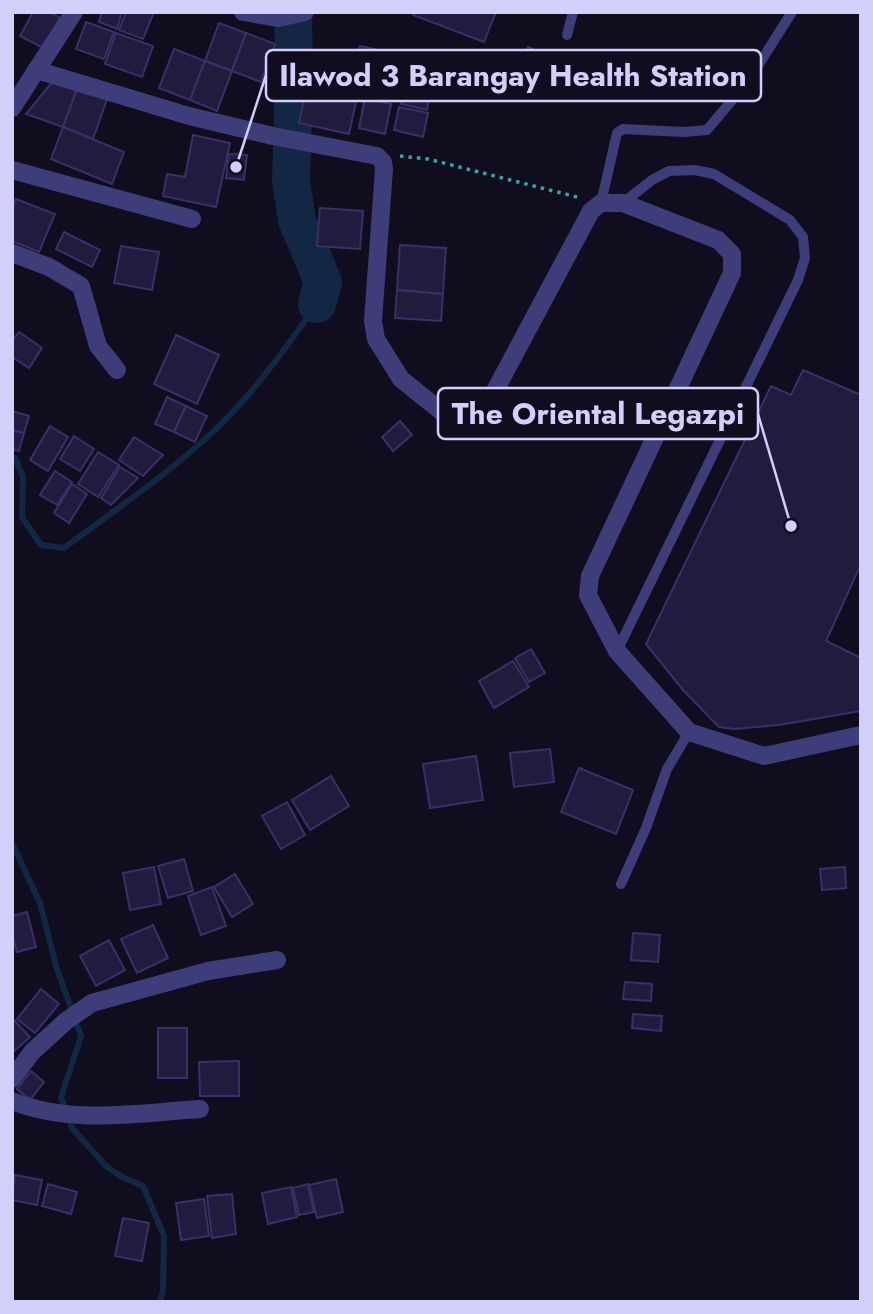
<svg xmlns="http://www.w3.org/2000/svg" width="873" height="1314" font-family="Jost,sans-serif">
<rect width="100%" height="100%" fill="#100e1e"/>
<g fill="none" stroke-linecap="round" stroke-linejoin="round">
<g stroke="#122743" stroke-width="6">
<path d="M12,457l3,1 8,19 -1,40 19,28 23,3c56,-42 118,-83 167,-134 32,-34 59,-72 86,-110"/>
<polyline points="12,843 40,903 57,969 81,1036 61,1097 72,1128 106,1166 122,1177 143,1186 164,1236 163,1291 160,1302"/>
</g>
<polyline stroke="#122743" stroke-width="38" points="293,12 294,78 291,181 297,220 323,282 317,304"/>
</g>
<g fill="#211c3d" stroke="#383067" stroke-width="2">
<polygon points="33,12 50,12 60,18 43,48 20,36"/>
<polygon points="102,12 122,12 117,29 99,22"/>
<polygon points="126,12 154,12 143,39 119,30"/>
<polygon points="414,12 496,12 484,42 413,15"/>
<polygon points="86,22 114,32 104,59 76,49"/>
<polygon points="219,23 246,33 232,71 205,61"/>
<polygon points="116,33 153,46 142,77 105,64"/>
<polygon points="246,33 275,44 261,82 232,71"/>
<polygon points="360,46 401,55 397,77 355,68"/>
<polygon points="528,47 558,60 547,88 516,75"/>
<polygon points="174,49 205,61 190,100 159,88"/>
<polygon points="205,61 232,71 217,111 190,100"/>
<polygon points="312,63 362,74 349,134 299,123"/>
<polygon points="53,81 77,89 63,127 26,114"/>
<polygon points="406,82 431,88 427,110 401,104"/>
<polygon points="77,89 107,99 93,139 63,127"/>
<polygon points="365,98 391,104 385,134 359,128"/>
<polygon points="399,107 428,113 423,137 394,130"/>
<polygon points="63,127 124,152 112,184 51,159"/>
<polygon points="193,135 230,143 216,207 163,196 167,174 185,177"/>
<polygon points="229,154 247,155 244,180 226,178"/>
<polygon points="16,199 55,214 39,252 12,241 12,211"/>
<polygon points="320,208 363,211 360,249 317,246"/>
<polygon points="64,232 100,250 92,267 56,249"/>
<polygon points="400,245 446,248 443,294 397,290"/>
<polygon points="121,246 159,252 152,290 114,283"/>
<polygon points="397,290 443,294 441,321 395,318"/>
<polygon points="19,332 42,348 29,368 12,357 12,341"/>
<polygon points="176,335 219,355 197,404 154,384"/>
<polygon points="803,370 861,395 861,564 826,641 861,658 861,711 779,725 735,729 719,727 683,690 646,644 771,386 791,395"/>
<polygon points="167,397 186,406 174,432 155,424"/>
<polygon points="186,406 207,416 195,442 174,432"/>
<polygon points="12,411 29,416 24,433 12,430"/>
<polygon points="400,421 412,435 393,451 382,437"/>
<polygon points="50,426 68,437 48,471 30,460"/>
<polygon points="12,430 24,433 19,451 12,449"/>
<polygon points="74,436 94,449 80,471 60,459"/>
<polygon points="134,437 163,455 143,476 119,460"/>
<polygon points="98,452 119,465 98,497 78,484"/>
<polygon points="120,467 138,478 111,505 101,498"/>
<polygon points="55,471 72,482 57,505 40,495"/>
<polygon points="72,484 87,494 69,523 54,513"/>
<polygon points="531,649 545,673 529,682 515,658"/>
<polygon points="513,661 529,687 494,708 479,681"/>
<polygon points="550,749 554,782 514,787 510,753"/>
<polygon points="476,756 483,800 430,808 423,764"/>
<polygon points="579,768 633,790 616,834 561,812"/>
<polygon points="331,776 349,806 310,830 292,800"/>
<polygon points="287,802 305,835 281,849 262,816"/>
<polygon points="184,859 193,891 168,898 158,866"/>
<polygon points="154,867 161,904 130,910 123,873"/>
<polygon points="845,867 846,888 822,890 820,869"/>
<polygon points="235,874 253,904 232,917 214,887"/>
<polygon points="212,887 226,926 201,935 188,896"/>
<polygon points="27,912 36,947 17,952 12,935 12,916"/>
<polygon points="153,925 168,958 137,973 121,939"/>
<polygon points="633,933 660,935 658,962 631,960"/>
<polygon points="109,940 125,970 96,986 80,956"/>
<polygon points="625,982 652,984 651,1001 623,999"/>
<polygon points="41,989 59,1004 35,1033 17,1019"/>
<polygon points="633,1014 662,1016 661,1031 632,1028"/>
<polygon points="12,1018 30,1037 12,1053"/>
<rect x="158" y="1028" width="29" height="50"/>
<polygon points="239,1061 239,1096 200,1096 199,1062"/>
<polygon points="31,1071 44,1082 30,1100 17,1089"/>
<polygon points="15,1175 42,1180 37,1205 12,1200"/>
<polygon points="336,1179 343,1212 317,1218 309,1185"/>
<polygon points="48,1184 77,1192 71,1214 42,1206"/>
<polygon points="308,1184 314,1212 299,1215 293,1188"/>
<polygon points="291,1187 297,1217 268,1224 262,1193"/>
<polygon points="232,1194 236,1234 212,1238 207,1196"/>
<polygon points="204,1199 209,1236 181,1240 176,1203"/>
<polygon points="123,1218 149,1223 142,1261 115,1256"/>
</g>
<g fill="none" stroke-linecap="round" stroke-linejoin="round">
<polyline stroke="#37a69a" stroke-width="3.5" stroke-dasharray="3.5 5" stroke-linecap="butt" points="400,156 428,159 577,197"/>
<g stroke="#3d3d79" stroke-width="10">
<polyline points="567,35 573,12"/>
<polyline points="601,203 617,133 623,129 684,132 707,130 749,80 792,12"/>
<polyline points="617,651 798,280 805,258 803,237 790,220 714,174 695,170 669,171 652,180 623,203"/>
<polyline points="621,884 646,828 667,769 689,732"/>
</g>
<g stroke="#3d3d79" stroke-width="18">
<polyline points="243,12 278,18 305,12"/>
<polyline points="12,170 192,219"/>
<polyline points="12,253 49,267 81,286 98,346 117,370"/>
<polyline points="12,1079 32,1052 66,1021 92,1003 208,971 277,960"/>
<path d="M12,1101c60,24 125,12 188,8"/>
</g>
<g stroke="#3d3d79" stroke-width="18">
<polyline points="36,70 189,116 273,136 377,156 383,162 384,169 373,321 376,339 401,379 457,424 471,424 481,417 591,211 601,203 623,203 718,240 732,254 732,273 590,576 588,595 617,651 689,732 764,756 861,735"/>
<polyline points="12,108 74,12"/>
</g>
</g>
<path fill="none" stroke="#d2cffb" stroke-width="2.5" d="M236 167L266 75M791 526L758 414"/>
<g fill="#d2cffb" stroke="#100e1e" stroke-width="2.5">
<circle cx="236" cy="167" r="7"/>
<circle cx="791" cy="526" r="7"/>
</g>
<g fill="#100e1e" stroke="#d2cffb" stroke-width="2.5">
<rect x="266" y="50" width="495" height="51" rx="7"/>
<rect x="438" y="388" width="320" height="51" rx="7"/>
</g>
<g font-size="30" text-anchor="middle" font-weight="bold" fill="#d2cffb">
<text x="513" y="86">Ilawod 3 Barangay Health Station</text>
<text x="598" y="424">The Oriental Legazpi</text>
</g>
<rect width="873" height="1314" fill="none" stroke="#d2cffb" stroke-width="28"/>
</svg>
